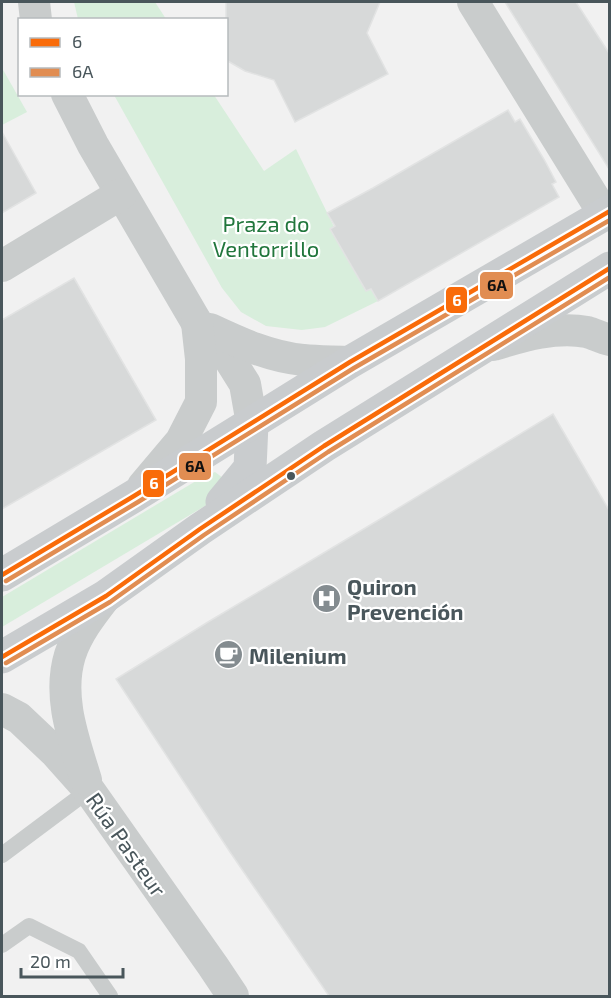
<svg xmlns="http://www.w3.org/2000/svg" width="611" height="998" font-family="'Exo 2',sans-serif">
<rect width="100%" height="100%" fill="#f1f1f1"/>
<g fill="#d8eedc">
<polygon points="74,2 155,2 166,19 78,19"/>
<polygon points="2,68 27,112 2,125"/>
<polygon points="114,95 214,95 264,171 296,149 360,280 366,291 371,289 378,301 325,327 302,330 266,326 241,312 222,288"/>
<polygon points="215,472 223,478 215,500 2,627 2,597 201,478"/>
</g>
<g fill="#d7d9d9" stroke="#e2e3e3" stroke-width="1.5">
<polygon points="226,2 380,2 367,33 388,74 295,122 274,80 245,71 226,60"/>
<polygon points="505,2 576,2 609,53 609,169"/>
<polygon points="508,110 515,122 520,119 545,161 556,182 552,184 559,197 378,301 371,289 366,291 330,229 335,226 327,213 373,188"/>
<polygon points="2,132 36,193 2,213"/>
<polygon points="74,278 156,420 2,509 2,320"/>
<polygon points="553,414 609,510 609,996 329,996 230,852 116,679 208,622 382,518"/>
</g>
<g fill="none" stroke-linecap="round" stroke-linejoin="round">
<g stroke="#c9cccc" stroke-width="16">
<polyline points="2,855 89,790"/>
<polyline points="2,945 29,926 79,951 110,996"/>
</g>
<g stroke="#c9cccc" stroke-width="32">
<polyline points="34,2 36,20"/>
<polyline points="473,2 604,214"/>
<polyline points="67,94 93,145 197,323 225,352 245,384 252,424"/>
<polyline points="2,266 121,194"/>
<path d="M210,329c30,14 60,28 93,31 16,2 32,1 47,2"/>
<path d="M493,345c30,-9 63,-19 94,-13 7,2 15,6 23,8"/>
<polyline points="143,486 181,441 201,402 201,359 197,323"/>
<polyline points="2,709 19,718 56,753 89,790 213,966 233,996"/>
<path d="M86,780c-12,-40 -29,-83 -16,-125 7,-22 22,-41 36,-59"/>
</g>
<g stroke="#c9ccce" stroke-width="33">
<polyline points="222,502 250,468 252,424"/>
<polyline points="2,575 134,496 350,362 610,211"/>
<polyline points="2,657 106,596 200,529 324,446 610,268"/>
</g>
<defs>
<g id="bus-1">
<polyline points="2,575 134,496 350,362 610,211"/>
<polyline points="2,657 106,596 200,529 324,446 610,268"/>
</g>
<g id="bus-2">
<polyline points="6,581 138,502 354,368 610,220"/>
<polyline points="6,663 110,602 204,535 328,452 610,277"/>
</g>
</defs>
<use href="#bus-1" stroke="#fff" stroke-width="9"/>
<use href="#bus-2" stroke="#fff" stroke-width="9"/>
<use href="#bus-1" stroke="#f96b09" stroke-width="4.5"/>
<use href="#bus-2" stroke="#e18d52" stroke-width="4.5"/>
</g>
<defs>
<symbol id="hospital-disc" viewBox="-11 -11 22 22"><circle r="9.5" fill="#848c90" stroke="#fff"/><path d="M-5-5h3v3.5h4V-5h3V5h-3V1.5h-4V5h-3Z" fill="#fff"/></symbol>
<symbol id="cafe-disc" viewBox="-11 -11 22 22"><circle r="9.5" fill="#848c90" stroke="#fff"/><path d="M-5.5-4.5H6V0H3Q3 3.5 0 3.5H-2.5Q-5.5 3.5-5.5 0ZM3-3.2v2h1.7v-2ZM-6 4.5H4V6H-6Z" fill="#fff"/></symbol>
</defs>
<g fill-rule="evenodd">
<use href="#hospital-disc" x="310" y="582" width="33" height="33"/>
<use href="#cafe-disc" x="212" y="638" width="33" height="33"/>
</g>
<circle fill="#49565b" stroke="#fff" stroke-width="2" cx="291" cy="476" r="5"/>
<g text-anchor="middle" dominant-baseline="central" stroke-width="4.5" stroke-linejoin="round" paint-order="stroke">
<g font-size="22" fill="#21763c" stroke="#fff">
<text x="266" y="223">Praza do<tspan x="266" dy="25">Ventorrillo</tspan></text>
</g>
<g font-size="22" font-weight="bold" fill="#49565b" stroke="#fff" text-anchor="start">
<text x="347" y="586">Quiron<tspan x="347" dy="25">Prevención</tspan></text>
<text x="249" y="655">Milenium</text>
</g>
<g font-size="22" fill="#49565b" stroke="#fff">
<text transform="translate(127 844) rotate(55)">Rúa Pasteur</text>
</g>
</g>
<g stroke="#fff" stroke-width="2">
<rect x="479" y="271" width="35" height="29" rx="6" fill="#e18d52"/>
<rect x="445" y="286" width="23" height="28" rx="6" fill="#f96b09"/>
<rect x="178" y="452" width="34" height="29" rx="6" fill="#e18d52"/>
<rect x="142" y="469" width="23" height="29" rx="6" fill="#f96b09"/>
</g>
<g font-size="16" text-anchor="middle" font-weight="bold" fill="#fff">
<text x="457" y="306">6</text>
<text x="154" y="489">6</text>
</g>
<g font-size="16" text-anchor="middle" font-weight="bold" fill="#111">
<text x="497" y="291">6A</text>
<text x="195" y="472">6A</text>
</g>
<rect width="611" height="998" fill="none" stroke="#49565b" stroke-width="6"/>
<rect x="18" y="18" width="210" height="78" fill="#ffffff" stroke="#b6bbbd" stroke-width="1.5"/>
<rect x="30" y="38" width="30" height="9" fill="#f96b09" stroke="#b6bbbd" stroke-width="1.5"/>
<text x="72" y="48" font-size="18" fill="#49565b">6</text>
<rect x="30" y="68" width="30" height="9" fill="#e18d52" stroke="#b6bbbd" stroke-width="1.5"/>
<text x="72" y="78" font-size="18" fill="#49565b">6A</text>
<path d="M21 968v9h102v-9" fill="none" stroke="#49565b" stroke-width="3"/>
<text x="30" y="968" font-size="18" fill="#49565b" stroke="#ffffff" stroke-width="4.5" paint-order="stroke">20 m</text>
</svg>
